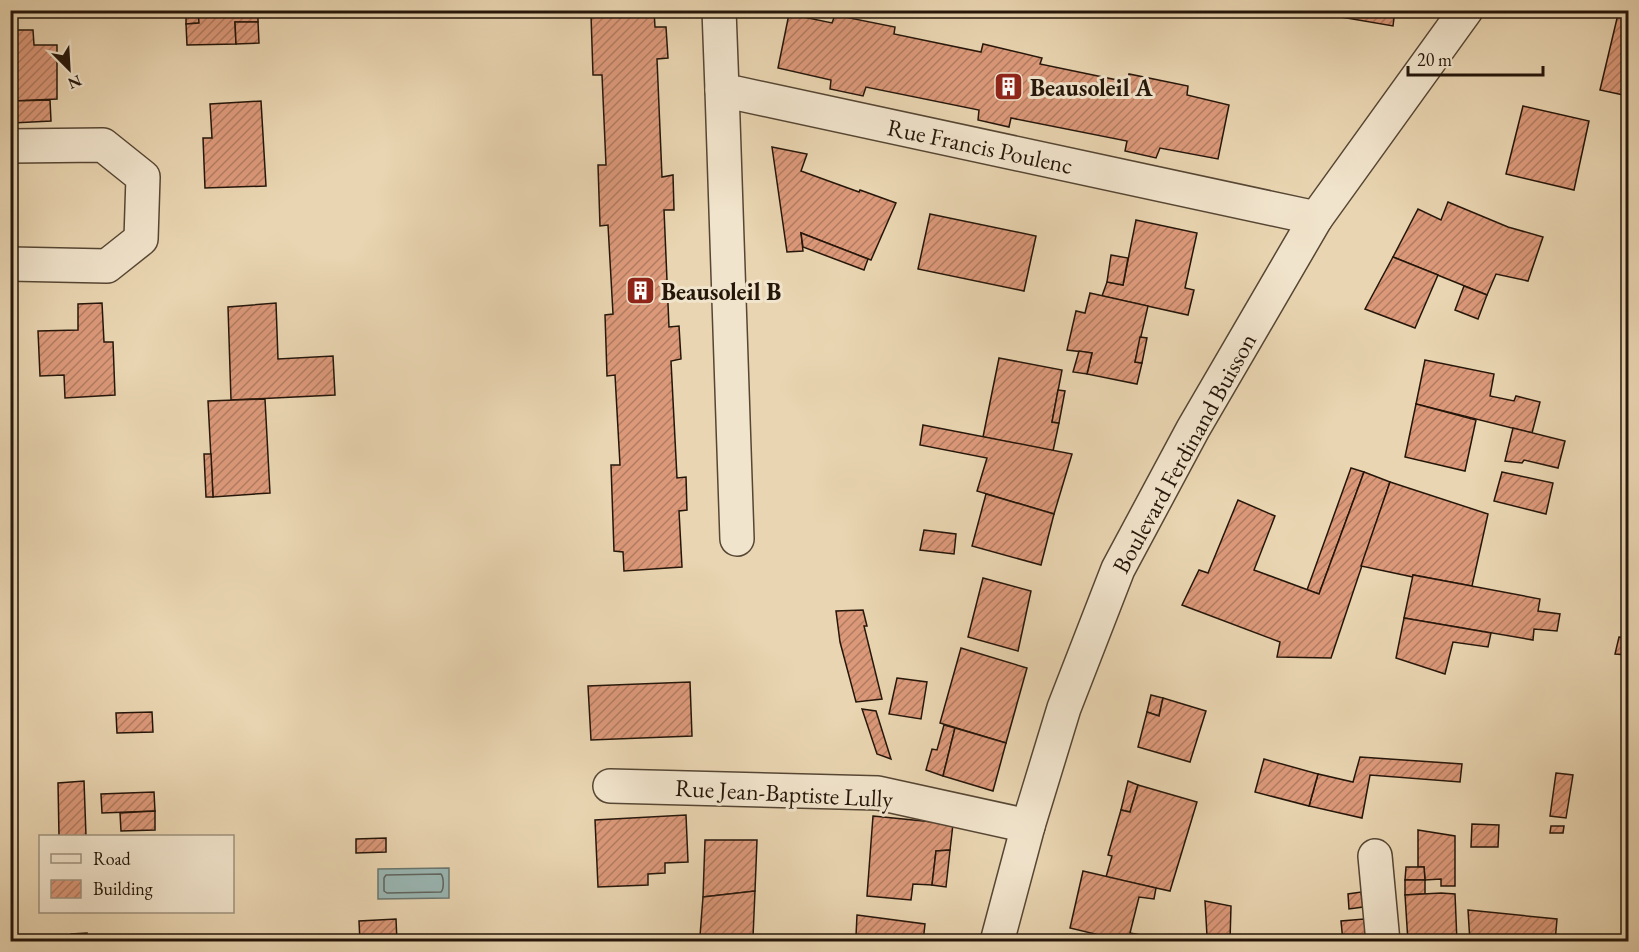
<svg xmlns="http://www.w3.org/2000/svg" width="1639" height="952" font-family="'EB Garamond',serif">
<defs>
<pattern id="building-hatch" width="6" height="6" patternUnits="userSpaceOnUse" patternTransform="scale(1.5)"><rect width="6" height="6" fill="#dc997a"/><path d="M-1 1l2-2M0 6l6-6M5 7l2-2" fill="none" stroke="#b27c62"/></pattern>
</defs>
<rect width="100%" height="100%" fill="#e9d5b1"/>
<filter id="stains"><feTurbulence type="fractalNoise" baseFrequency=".00333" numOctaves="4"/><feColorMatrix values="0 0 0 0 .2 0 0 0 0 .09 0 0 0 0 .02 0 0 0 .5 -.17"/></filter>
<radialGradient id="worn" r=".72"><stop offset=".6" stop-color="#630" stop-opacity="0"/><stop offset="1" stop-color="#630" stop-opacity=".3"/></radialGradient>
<polygon fill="#9ab7b4" stroke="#6b7770" stroke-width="1.5" points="449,868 449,898 378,899 378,869"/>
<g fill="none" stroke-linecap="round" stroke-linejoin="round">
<path stroke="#60665f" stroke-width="1.5" d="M441,874c3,4 3,15 0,18l-54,1 -3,-2v-13l2,-3z"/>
</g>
<g fill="url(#building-hatch)" stroke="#25160a" stroke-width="1.5">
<polygon points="186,10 198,10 199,23 186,24"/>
<polygon points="198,10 258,10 258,22 235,22 236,44 187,45 186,24 199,23"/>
<polygon points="599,10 654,10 655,27 666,27 668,58 657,59 662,177 673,175 674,210 664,210 669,327 679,326 681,359 671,361 677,478 686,477 687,510 679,511 682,567 624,571 623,552 614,551 611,465 620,465 615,375 607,376 605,315 613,314 608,225 600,226 598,165 606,165 602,75 593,75 591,15 599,14"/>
<polygon points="1318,10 1395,10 1393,26 1318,13"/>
<polygon points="1619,10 1628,10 1628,96 1600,90"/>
<polygon points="789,14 832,23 835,15 895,27 894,34 981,52 983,44 1042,58 1040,64 1127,82 1129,74 1188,86 1187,95 1229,105 1218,159 1160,148 1156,158 1125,151 1127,141 1011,118 1009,127 978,120 979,110 866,87 863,96 830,89 831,80 778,68"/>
<polygon points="235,22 258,22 259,43 236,44"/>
<polygon points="10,30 33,30 34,45 57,45 57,99 13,101 13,123 10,123"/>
<polygon points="50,100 51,121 13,123 13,101"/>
<polygon points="261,101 266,186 205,188 203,138 212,138 210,104"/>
<polygon points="1523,106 1589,121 1574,190 1506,174"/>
<polygon points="772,147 807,154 801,171 859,192 860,190 896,203 871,260 801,233 803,251 787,252"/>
<polygon points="1448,202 1508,227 1543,237 1528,281 1496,274 1487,295 1393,257 1418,209 1441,220"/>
<polygon points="930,214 1036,236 1024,291 918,269"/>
<polygon points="1136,220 1197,233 1185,288 1194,290 1188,315 1102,296 1107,282 1123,285"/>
<polygon points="801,233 868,259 864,270 803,247"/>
<polygon points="1111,255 1128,258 1123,285 1107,282"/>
<polygon points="1393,257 1438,275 1415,328 1365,309"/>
<polygon points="1464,286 1487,295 1478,319 1455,310"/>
<polygon points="1090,293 1148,306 1135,362 1142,363 1137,384 1087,374 1092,353 1067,350 1076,311 1085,313"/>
<polygon points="102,303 104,342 113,342 115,395 65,398 64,375 40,376 38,331 78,330 78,304"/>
<polygon points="276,303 278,359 333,356 335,395 231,400 228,307"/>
<polygon points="1140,337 1147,338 1142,363 1135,362"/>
<polygon points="1079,351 1092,353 1087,374 1073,372"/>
<polygon points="999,358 1062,370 1052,422 1059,423 1053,451 983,437"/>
<polygon points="1425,360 1494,374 1490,396 1514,401 1516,396 1540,402 1532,433 1416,404"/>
<polygon points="1058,390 1065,391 1059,423 1052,422"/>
<polygon points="265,399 270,493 213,497 208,401"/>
<polygon points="1416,404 1476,420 1465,471 1405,457"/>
<polygon points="923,425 1072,454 1054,514 977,491 987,458 920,445"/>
<polygon points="1513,428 1565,441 1558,468 1524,460 1522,463 1505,461"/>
<polygon points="204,454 211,454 213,497 206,497"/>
<polygon points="1351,468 1364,472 1319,594 1307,590"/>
<polygon points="1364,472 1390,482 1331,658 1277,657 1280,642 1182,605 1199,570 1208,573 1238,500 1275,516 1254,570 1319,594"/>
<polygon points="1502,472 1553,483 1546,514 1494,501"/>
<polygon points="1390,482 1488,514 1472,586 1413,575 1413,577 1361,566"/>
<polygon points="986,494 1054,514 1041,565 972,546"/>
<polygon points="924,530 956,534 954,554 920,550"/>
<polygon points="1413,575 1540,599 1538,611 1560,614 1557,631 1534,629 1533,640 1404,618"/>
<polygon points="983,578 1031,591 1018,651 968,637"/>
<polygon points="863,610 867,626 864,626 882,699 856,702 840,642 836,611"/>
<polygon points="1404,618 1491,633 1488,647 1453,642 1445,674 1396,658"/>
<polygon points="1619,637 1628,638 1628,655 1615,654"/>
<polygon points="961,648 1027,668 1006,743 940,723"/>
<polygon points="897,678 927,682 921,719 889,714"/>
<polygon points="690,682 692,736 591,740 588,686"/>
<polygon points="1151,695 1163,698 1159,716 1147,712"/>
<polygon points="1163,698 1206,711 1190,762 1138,747 1147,712 1159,716"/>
<polygon points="862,709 876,711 891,759 877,754"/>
<polygon points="152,712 153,732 117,733 116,713"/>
<polygon points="10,722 13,842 10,842"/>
<polygon points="944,725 955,728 943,776 926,770 932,749 937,750"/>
<polygon points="955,728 1006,743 993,791 943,776"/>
<polygon points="1360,757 1462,764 1460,782 1370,775 1362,818 1309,806 1318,774 1353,782"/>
<polygon points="1264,759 1318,774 1309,806 1255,792"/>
<polygon points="1556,773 1573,775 1566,818 1550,816"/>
<polygon points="84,781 86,836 59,836 58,783"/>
<polygon points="1128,781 1138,785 1130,812 1121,810"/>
<polygon points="1138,785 1197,802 1170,891 1106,877 1112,856 1108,855 1121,810 1130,812"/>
<polygon points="154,792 155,811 102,813 101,794"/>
<polygon points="155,811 155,830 121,831 120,813"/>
<polygon points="686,815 688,862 665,863 665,873 648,874 648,885 598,887 595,820"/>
<polygon points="873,816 953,824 950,850 936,851 932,885 913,884 911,900 867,896"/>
<polygon points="1472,824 1499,825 1498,847 1471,847"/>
<polygon points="1551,826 1564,826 1563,833 1550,833"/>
<polygon points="1418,830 1455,836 1455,886 1441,886 1441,879 1425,880 1424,867 1418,867"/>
<polygon points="386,838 386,852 356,853 356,839"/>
<polygon points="705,840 757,840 755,891 703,897"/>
<polygon points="950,850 946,887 932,885 936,851"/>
<polygon points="1406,867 1424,867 1425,880 1405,880"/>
<polygon points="1083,871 1156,888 1154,899 1139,897 1130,933 1141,935 1139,942 1128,942 1070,928"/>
<polygon points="1405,880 1425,880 1425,894 1405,895"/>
<polygon points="755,891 753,937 700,936 703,897"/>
<polygon points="1361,892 1363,907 1349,909 1348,894"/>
<polygon points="1441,893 1455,894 1457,942 1408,942 1405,895"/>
<polygon points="1205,901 1231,906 1230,941 1207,936"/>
<polygon points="1468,910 1557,919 1555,942 1470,942"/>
<polygon points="857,915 925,924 923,942 872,942 873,938 856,936"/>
<polygon points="396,919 397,942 360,942 359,921"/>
<polygon points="1364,919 1367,942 1343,942 1341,921"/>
<polygon points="87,933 87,942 71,942 71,934"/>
<polygon points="117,936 158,937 158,942 117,942"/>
</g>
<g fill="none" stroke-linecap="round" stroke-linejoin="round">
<defs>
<g id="minor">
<polyline points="719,10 722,90 1316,218"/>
<polyline points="722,90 737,539"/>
<polyline points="10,146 103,145 143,177 141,239 107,266 10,264"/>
<polyline points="610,786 878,793 1028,826"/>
<polyline points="1375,856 1383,942"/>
<polyline points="997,942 1028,826 1064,708 1118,569 1193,429 1316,218 1466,10"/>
</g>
</defs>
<use href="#minor" stroke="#564634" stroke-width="36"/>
<use href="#minor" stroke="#f1e4cc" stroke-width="33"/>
</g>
<defs>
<symbol id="building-square" viewBox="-11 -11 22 22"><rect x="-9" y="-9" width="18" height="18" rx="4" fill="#8f2418" stroke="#f1e4cc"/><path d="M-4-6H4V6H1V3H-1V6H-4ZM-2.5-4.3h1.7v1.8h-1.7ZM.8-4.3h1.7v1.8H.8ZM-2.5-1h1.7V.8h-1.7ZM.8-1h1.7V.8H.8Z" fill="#fff"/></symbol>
</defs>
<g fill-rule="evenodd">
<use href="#building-square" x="992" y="70" width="33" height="33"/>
<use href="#building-square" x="624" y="274" width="33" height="33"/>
</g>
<g text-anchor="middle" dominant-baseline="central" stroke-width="6" stroke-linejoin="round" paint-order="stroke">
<g font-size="24" font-weight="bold" fill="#25160a" stroke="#f1e4cc" text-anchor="start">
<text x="1030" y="87">Beausoleil A</text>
<text x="661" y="291">Beausoleil B</text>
</g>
<g font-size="24" fill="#25160a" stroke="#f1e4cc">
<text transform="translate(980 146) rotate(12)">Rue Francis Poulenc</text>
<text transform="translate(1184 453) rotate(-61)">Boulevard Ferdinand Buisson</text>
<text transform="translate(784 793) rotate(3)">Rue Jean-Baptiste Lully</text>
</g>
</g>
<rect width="1639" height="952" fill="none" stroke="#e9d5b1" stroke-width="36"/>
<rect x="12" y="12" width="1615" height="928" fill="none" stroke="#25160a" stroke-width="3"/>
<rect x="18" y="18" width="1603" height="916" fill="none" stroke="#25160a" stroke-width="1.5"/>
<rect x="39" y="835" width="195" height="78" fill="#f1e4cc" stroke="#9f927e" stroke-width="1.5"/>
<rect x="51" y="854" width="30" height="9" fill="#f1e4cc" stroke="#9f927e" stroke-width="1.5"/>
<text x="93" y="865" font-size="18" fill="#25160a">Road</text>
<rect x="51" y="880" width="30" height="18" fill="url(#building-hatch)" stroke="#9f927e" stroke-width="1.5"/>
<text x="93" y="895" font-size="18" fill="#25160a">Building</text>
<g transform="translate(69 69) rotate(156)" stroke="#f1e4cc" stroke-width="4.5" paint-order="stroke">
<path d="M0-4.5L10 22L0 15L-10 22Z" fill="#25160a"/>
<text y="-9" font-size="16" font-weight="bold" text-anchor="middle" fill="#25160a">N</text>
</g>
<path d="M1408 66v9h135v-9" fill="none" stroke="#25160a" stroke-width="3"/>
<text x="1417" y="66" font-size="18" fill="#25160a" stroke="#f1e4cc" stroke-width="4.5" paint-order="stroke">20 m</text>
<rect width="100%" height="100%" filter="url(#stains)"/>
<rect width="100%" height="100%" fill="url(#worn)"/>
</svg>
